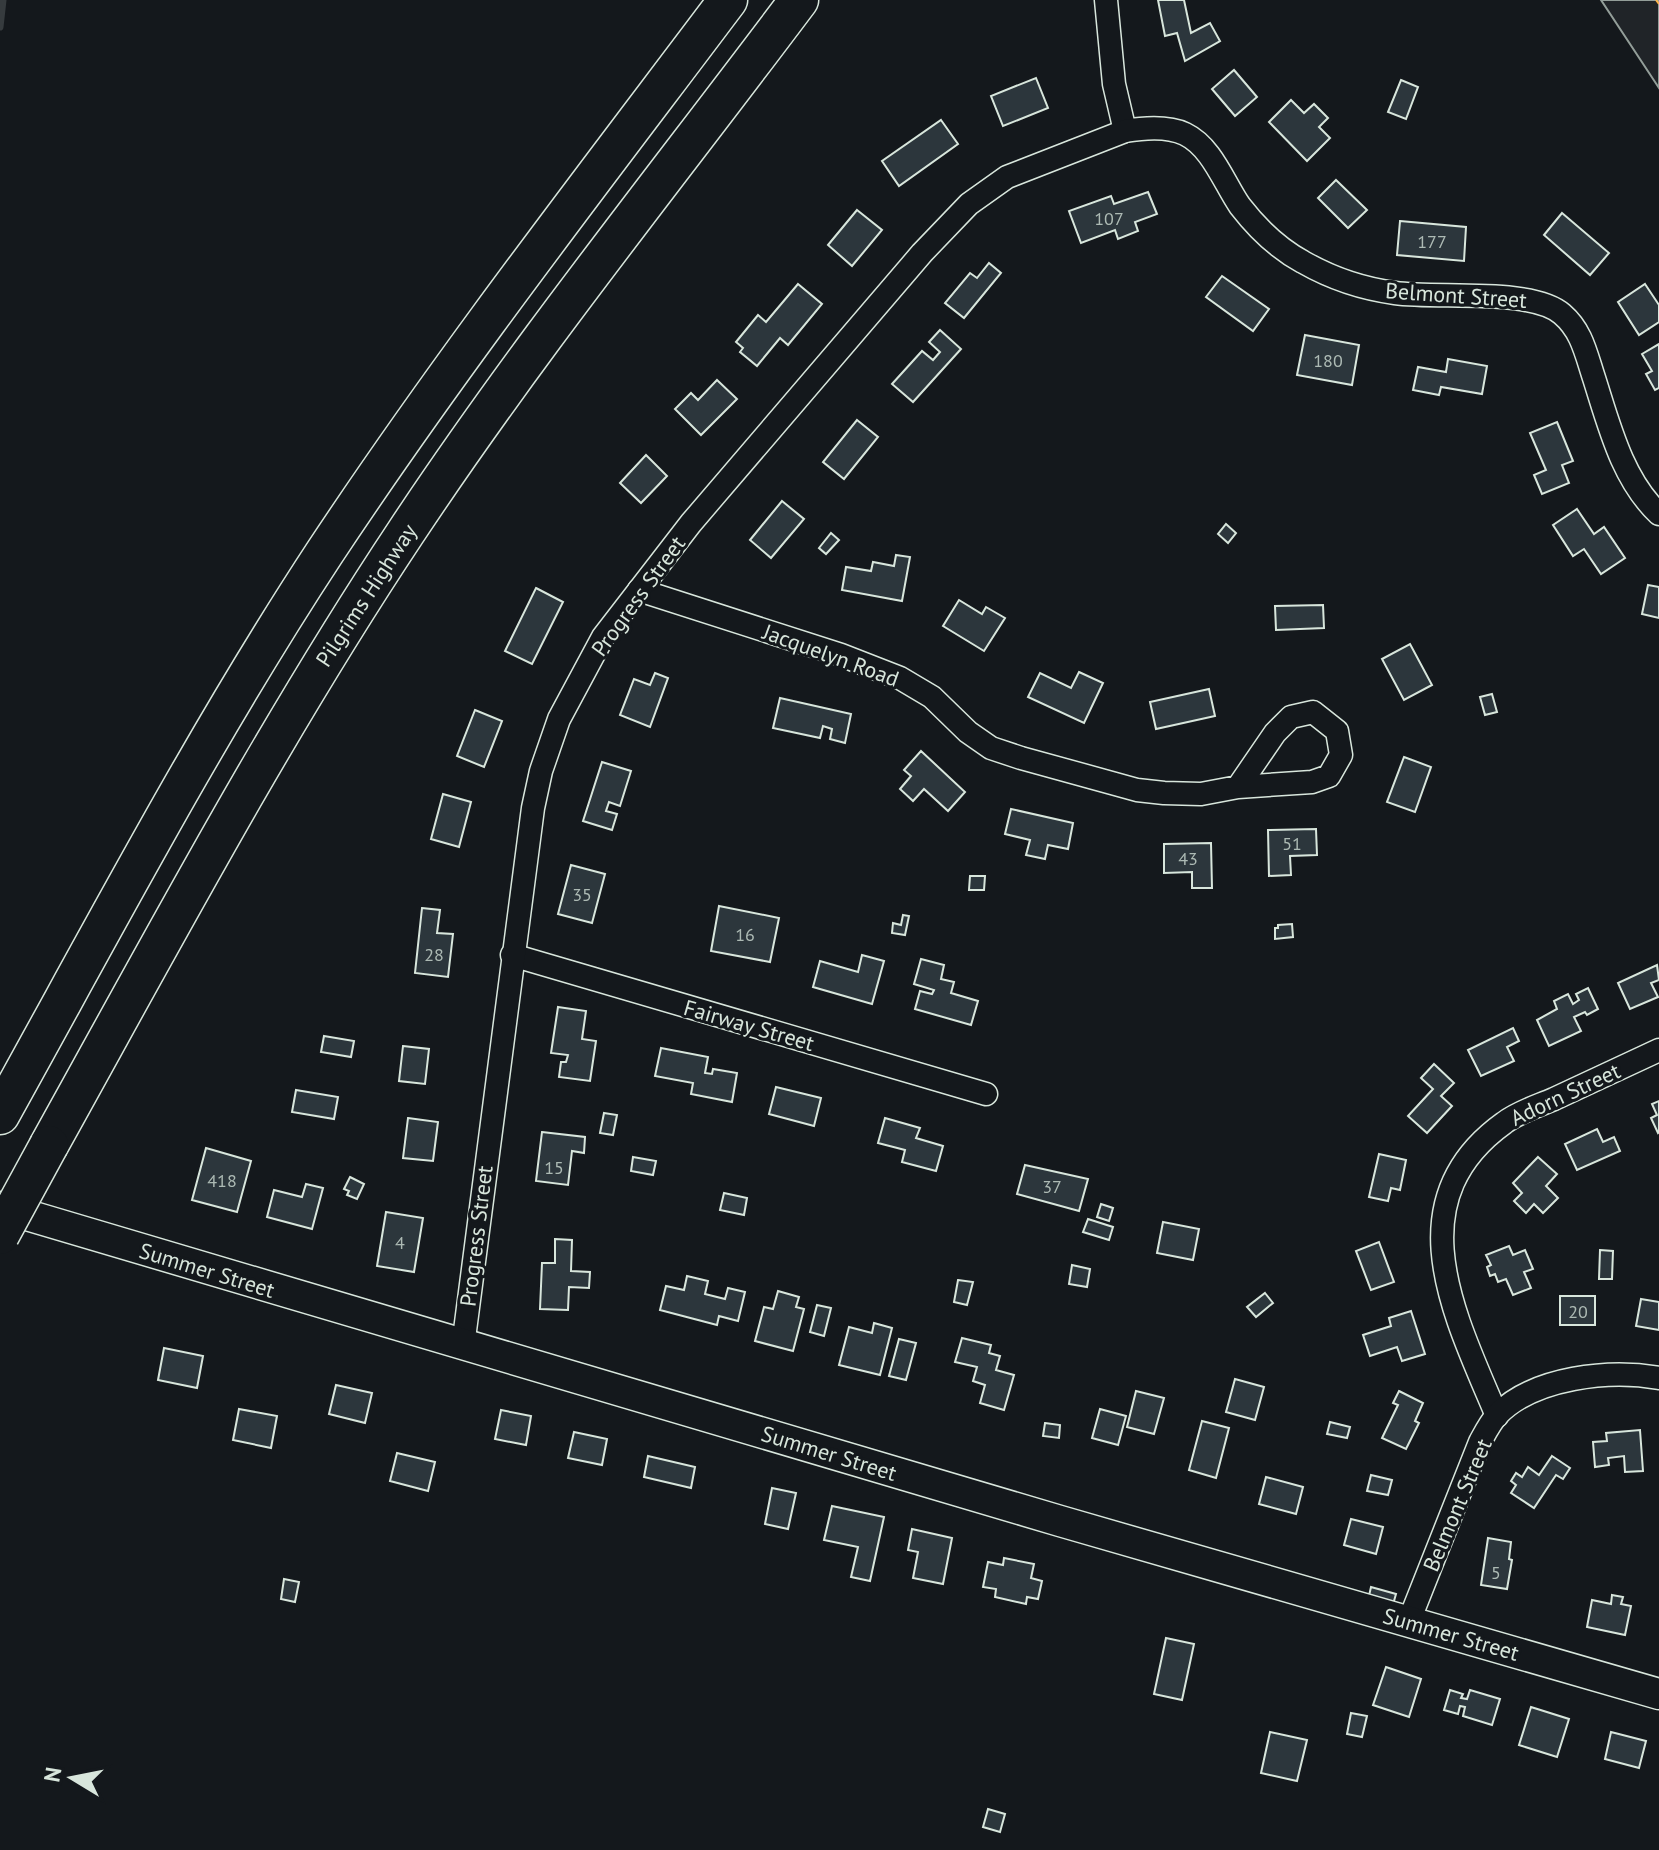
<svg xmlns="http://www.w3.org/2000/svg" width="1659" height="1850" font-family="'PT Sans',sans-serif">
<rect width="100%" height="100%" fill="#14181c"/>
<polygon fill="#202428" stroke="#939e99" stroke-width="2" points="1601,0 1659,0 1659,88"/>
<g fill="none" stroke-linecap="round" stroke-linejoin="round">
<polyline stroke="#363b3e" stroke-width="7" points="0,27 3,0"/>
</g>
<g fill="#2c363c" stroke="#d8e6dc" stroke-width="2">
<polygon points="1158,0 1184,0 1191,33 1210,23 1220,41 1185,61 1177,33 1165,36"/>
<polygon points="1234,70 1257,97 1235,116 1212,89"/>
<polygon points="1036,78 1048,108 1003,126 991,96"/>
<polygon points="1401,80 1418,87 1406,119 1388,112"/>
<polygon points="1291,100 1304,113 1314,104 1328,118 1319,127 1330,138 1307,161 1269,122"/>
<polygon points="941,120 958,144 899,186 882,161"/>
<polygon points="1336,180 1367,210 1348,228 1318,198"/>
<polygon points="1148,192 1157,214 1135,222 1138,231 1118,239 1115,230 1081,243 1069,211 1111,196 1114,204"/>
<polygon points="857,210 882,230 852,266 828,245"/>
<polygon points="1562,213 1609,253 1590,275 1544,235"/>
<polygon points="1400,221 1466,227 1464,261 1397,255"/>
<polygon points="989,263 1001,273 964,318 945,303 970,273 977,278"/>
<polygon points="1222,276 1269,309 1253,331 1206,297"/>
<polygon points="798,284 822,304 788,345 780,338 757,366 740,352 743,348 736,342 758,315 766,322"/>
<polygon points="1645,284 1659,305 1659,322 1639,335 1618,302"/>
<polygon points="940,330 961,349 913,402 892,384 922,351 933,360 940,352 929,342"/>
<polygon points="1305,335 1359,345 1352,385 1297,375"/>
<polygon points="1659,344 1659,388 1655,390 1646,374 1652,371 1642,354"/>
<polygon points="1448,359 1487,366 1482,394 1441,387 1439,395 1413,390 1418,367 1446,372"/>
<polygon points="717,380 737,399 701,435 675,409 691,393 698,400"/>
<polygon points="857,420 878,437 844,479 823,462"/>
<polygon points="1557,422 1573,461 1562,465 1569,483 1542,494 1534,475 1546,470 1530,433"/>
<polygon points="646,455 667,476 641,503 620,483"/>
<polygon points="782,501 804,519 771,558 750,540"/>
<polygon points="1577,509 1594,534 1604,527 1625,558 1601,574 1584,549 1573,556 1553,525"/>
<polygon points="1226,524 1236,533 1228,543 1218,534"/>
<polygon points="831,533 839,540 826,554 819,548"/>
<polygon points="896,555 910,557 902,601 842,590 846,567 871,571 873,562 894,566"/>
<polygon points="1648,585 1659,587 1659,618 1642,614"/>
<polygon points="536,588 563,602 532,664 505,651"/>
<polygon points="959,600 982,614 986,607 1005,618 984,651 943,626"/>
<polygon points="1323,605 1324,628 1276,630 1275,606"/>
<polygon points="1410,644 1432,685 1404,700 1382,659"/>
<polygon points="1079,672 1103,683 1084,723 1028,697 1040,673 1071,688"/>
<polygon points="655,673 668,678 650,727 620,715 634,679 650,685"/>
<polygon points="1209,689 1215,716 1156,729 1150,702"/>
<polygon points="1492,694 1497,712 1485,715 1480,697"/>
<polygon points="780,698 851,714 845,743 830,739 832,729 823,726 820,738 773,728"/>
<polygon points="475,710 502,721 484,767 457,756"/>
<polygon points="921,751 965,792 948,811 924,789 913,801 900,789 911,776 904,770"/>
<polygon points="1404,757 1431,767 1415,812 1387,802"/>
<polygon points="602,762 631,771 620,806 609,802 606,811 617,814 612,830 583,821"/>
<polygon points="443,794 471,802 459,847 431,839"/>
<polygon points="1011,809 1073,823 1068,849 1048,845 1045,859 1026,855 1030,840 1005,834"/>
<polygon points="1316,829 1317,855 1290,856 1291,875 1269,876 1268,830"/>
<polygon points="1211,843 1212,888 1192,888 1192,872 1164,873 1164,844"/>
<polygon points="571,865 605,874 592,923 558,914"/>
<polygon points="970,876 985,876 984,890 969,890"/>
<polygon points="719,906 779,918 770,962 711,951"/>
<polygon points="422,908 440,910 437,933 453,934 448,977 415,973"/>
<polygon points="903,915 909,916 905,935 892,933 893,923 901,925"/>
<polygon points="1292,924 1293,937 1275,939 1275,928 1278,928 1278,925"/>
<polygon points="862,955 884,961 872,1004 813,987 820,961 858,972"/>
<polygon points="921,959 944,965 941,979 954,982 951,993 978,1001 971,1025 915,1009 920,991 932,994 934,990 914,984"/>
<polygon points="1657,965 1659,980 1651,983 1658,997 1630,1009 1618,983"/>
<polygon points="1588,988 1598,1009 1587,1015 1585,1012 1574,1017 1581,1031 1549,1046 1537,1020 1557,1009 1554,1001 1568,994 1573,1004 1579,1000 1576,994"/>
<polygon points="558,1007 586,1011 582,1039 596,1041 590,1081 559,1077 561,1062 566,1062 568,1055 551,1053"/>
<polygon points="1513,1028 1519,1041 1507,1047 1514,1061 1481,1076 1468,1050"/>
<polygon points="324,1036 354,1041 351,1057 321,1052"/>
<polygon points="403,1046 429,1049 425,1084 399,1081"/>
<polygon points="661,1048 708,1057 705,1073 712,1074 713,1069 737,1073 732,1102 691,1094 693,1083 655,1076"/>
<polygon points="1434,1064 1454,1083 1441,1096 1452,1106 1427,1133 1408,1116 1433,1089 1421,1078"/>
<polygon points="776,1087 821,1098 814,1126 769,1114"/>
<polygon points="296,1090 338,1097 334,1119 292,1112"/>
<polygon points="1659,1101 1659,1132 1658,1133 1651,1118 1657,1115 1652,1104"/>
<polygon points="604,1113 617,1115 613,1135 600,1133"/>
<polygon points="408,1118 438,1122 433,1161 403,1158"/>
<polygon points="885,1118 920,1128 916,1138 943,1146 936,1171 902,1162 905,1150 878,1143"/>
<polygon points="1597,1129 1603,1142 1614,1137 1620,1151 1577,1170 1565,1144"/>
<polygon points="542,1132 585,1137 584,1153 572,1151 568,1185 536,1181"/>
<polygon points="206,1148 251,1161 237,1212 192,1200"/>
<polygon points="1379,1154 1406,1160 1400,1190 1391,1188 1388,1201 1369,1197"/>
<polygon points="633,1157 656,1161 653,1175 631,1171"/>
<polygon points="1538,1157 1557,1174 1546,1186 1558,1198 1543,1213 1534,1204 1526,1213 1514,1201 1522,1193 1513,1183"/>
<polygon points="1025,1165 1088,1179 1079,1211 1017,1194"/>
<polygon points="350,1177 364,1184 357,1199 347,1195 349,1191 344,1189"/>
<polygon points="306,1184 323,1188 312,1229 267,1217 274,1190 302,1197"/>
<polygon points="724,1193 747,1198 744,1215 720,1210"/>
<polygon points="1101,1204 1113,1208 1109,1221 1097,1217"/>
<polygon points="386,1212 423,1218 414,1272 377,1266"/>
<polygon points="1088,1219 1113,1227 1109,1240 1083,1232"/>
<polygon points="1163,1222 1199,1229 1193,1260 1157,1253"/>
<polygon points="555,1239 572,1240 571,1271 590,1272 589,1288 569,1287 568,1310 540,1309 542,1263 555,1263"/>
<polygon points="1379,1242 1394,1282 1371,1290 1356,1251"/>
<polygon points="1509,1246 1513,1255 1525,1250 1533,1269 1524,1272 1531,1288 1513,1295 1506,1279 1498,1282 1495,1274 1490,1276 1487,1267 1491,1265 1486,1255"/>
<polygon points="1600,1250 1613,1251 1612,1279 1599,1279"/>
<polygon points="1072,1265 1090,1269 1087,1287 1069,1284"/>
<polygon points="687,1276 708,1281 705,1294 725,1299 728,1288 745,1292 738,1321 719,1316 717,1325 660,1310 666,1286 684,1290"/>
<polygon points="958,1280 973,1282 967,1305 954,1302"/>
<polygon points="778,1291 799,1297 796,1307 804,1309 793,1351 755,1341 764,1307 773,1309"/>
<polygon points="1265,1293 1273,1303 1256,1317 1247,1307"/>
<rect x="1560" y="1296" width="35" height="29"/>
<polygon points="1641,1299 1659,1302 1659,1330 1636,1326"/>
<polygon points="817,1305 831,1308 824,1336 810,1332"/>
<polygon points="1411,1311 1425,1354 1402,1361 1397,1347 1370,1356 1363,1335 1391,1326 1389,1318"/>
<polygon points="874,1323 892,1328 880,1375 839,1365 849,1327 872,1333"/>
<polygon points="962,1338 991,1345 989,1353 1000,1356 996,1370 1014,1375 1004,1410 980,1403 985,1385 973,1381 977,1367 955,1362"/>
<polygon points="899,1339 916,1343 906,1380 889,1376"/>
<polygon points="164,1348 203,1356 197,1388 158,1380"/>
<polygon points="1235,1379 1264,1387 1255,1420 1226,1412"/>
<polygon points="336,1385 372,1393 365,1423 329,1414"/>
<polygon points="1136,1391 1164,1398 1154,1434 1127,1427"/>
<polygon points="1399,1391 1423,1403 1415,1421 1419,1423 1406,1449 1382,1438 1398,1405 1393,1403"/>
<polygon points="239,1409 277,1416 271,1448 233,1440"/>
<polygon points="1100,1409 1126,1416 1118,1445 1092,1438"/>
<polygon points="501,1410 531,1416 526,1445 495,1439"/>
<polygon points="1202,1421 1229,1428 1216,1478 1189,1470"/>
<polygon points="1330,1422 1350,1427 1347,1438 1327,1434"/>
<polygon points="1045,1423 1060,1425 1059,1438 1043,1436"/>
<polygon points="1640,1430 1643,1471 1625,1472 1624,1456 1608,1458 1609,1465 1595,1467 1593,1442 1607,1441 1606,1433"/>
<polygon points="574,1432 607,1439 602,1465 568,1458"/>
<polygon points="397,1453 435,1462 428,1491 390,1481"/>
<polygon points="648,1456 695,1467 691,1488 644,1477"/>
<polygon points="1552,1456 1570,1468 1563,1479 1556,1475 1534,1508 1511,1493 1516,1485 1511,1481 1516,1473 1522,1477 1528,1467 1539,1475"/>
<polygon points="1371,1475 1392,1480 1388,1495 1367,1491"/>
<polygon points="1266,1477 1303,1487 1296,1514 1259,1504"/>
<polygon points="772,1488 796,1493 788,1529 765,1524"/>
<polygon points="832,1506 884,1517 870,1581 851,1577 858,1547 824,1540"/>
<polygon points="1351,1519 1383,1527 1376,1554 1344,1545"/>
<polygon points="912,1529 952,1538 943,1584 913,1578 918,1552 908,1550"/>
<polygon points="1488,1538 1511,1542 1509,1559 1512,1560 1507,1589 1481,1585"/>
<polygon points="1004,1558 1034,1564 1031,1578 1042,1581 1038,1599 1027,1597 1026,1604 995,1597 996,1589 983,1587 988,1562 1003,1565"/>
<polygon points="284,1579 299,1582 295,1602 281,1599"/>
<polygon points="1371,1587 1396,1594 1392,1608 1368,1600"/>
<polygon points="1612,1595 1623,1597 1621,1604 1631,1606 1625,1635 1587,1627 1592,1600 1611,1604"/>
<polygon points="1166,1638 1194,1644 1182,1700 1154,1694"/>
<polygon points="1386,1667 1421,1679 1409,1717 1373,1705"/>
<polygon points="1450,1690 1463,1694 1461,1698 1467,1699 1470,1690 1500,1699 1492,1725 1463,1716 1465,1707 1460,1706 1458,1714 1444,1710"/>
<polygon points="1531,1707 1569,1719 1557,1757 1519,1745"/>
<polygon points="1351,1713 1367,1716 1362,1737 1347,1734"/>
<polygon points="1270,1732 1307,1740 1297,1781 1261,1773"/>
<polygon points="1611,1732 1646,1741 1639,1768 1605,1759"/>
<polygon points="988,1809 1005,1814 1000,1832 983,1827"/>
</g>
<g fill="none" stroke-linecap="round" stroke-linejoin="round">
<defs>
<g id="street">
<polyline points="1106,0 1114,84 1125,131"/>
<polyline points="639,590 841,655 900,678 932,697 968,732 991,748 1021,758 1137,790 1164,793 1201,794 1238,787 1312,782 1329,776 1341,755 1337,731 1313,712 1291,717 1275,733 1238,787"/>
<polyline points="512,955 986,1094"/>
<path d="M463,1346l70,-538 8,-37 18,-52 44,-82 88,-114 231,-270 47,-49 38,-27 118,-46c18,-3 43,-5 60,3 27,13 39,49 55,72 17,22 39,43 63,56 28,16 61,27 92,31 44,6 137,-5 167,21 20,17 24,40 32,64 15,47 28,101 65,136"/>
<path d="M1497,1416c-41,-98 -103,-214 7,-293 14,-11 34,-17 50,-24 35,-16 70,-33 105,-49"/>
<path d="M1409,1621l71,-179c5,-9 10,-19 17,-27 37,-38 113,-46 162,-37"/>
</g>
<polyline id="secondary" points="0,1207 1060,1521 1659,1694"/>
<g id="highway">
<path d="M0,1115c105,-189 206,-382 325,-563 126,-190 266,-370 403,-552"/>
<path d="M49,1145c115,-207 226,-416 357,-613 122,-184 261,-356 393,-532"/>
</g>
</defs>
<use href="#street" stroke="#d8e6dc" stroke-width="25"/>
<use href="#secondary" stroke="#d8e6dc" stroke-width="33"/>
<use href="#highway" stroke="#d8e6dc" stroke-width="41"/>
<use href="#street" stroke="#14181c" stroke-width="22"/>
<use href="#secondary" stroke="#14181c" stroke-width="30"/>
<use href="#highway" stroke="#14181c" stroke-width="38"/>
<defs>
<polyline id="highway-bridge" points="0,1235 49,1145"/>
</defs>
<use href="#highway-bridge" stroke="#d8e6dc" stroke-width="41" stroke-linecap="butt"/>
<use href="#highway-bridge" stroke="#14181c" stroke-width="38"/>
<polyline stroke="#ffb74d" stroke-width="2" stroke-dasharray="28 6 4 6" stroke-linecap="butt" points="1656,0 1659,4"/>
</g>
<g text-anchor="middle" dominant-baseline="central" stroke-width="6" stroke-linejoin="round" paint-order="stroke">
<g font-size="18" fill="#adbab4">
<text x="1109" y="218">107</text>
<text x="1432" y="241">177</text>
<text x="1328" y="360">180</text>
<text x="1292" y="843">51</text>
<text x="1188" y="858">43</text>
<text x="582" y="894">35</text>
<text x="745" y="934">16</text>
<text x="434" y="954">28</text>
<text x="554" y="1167">15</text>
<text x="222" y="1180">418</text>
<text x="1052" y="1186">37</text>
<text x="400" y="1242">4</text>
<text x="1578" y="1311">20</text>
<text x="1496" y="1572">5</text>
</g>
<g font-size="22" fill="#d8e6dc" stroke="#14181c">
<text transform="translate(1456 295) rotate(4)">Belmont Street</text>
<text transform="translate(366 595) rotate(-57)">Pilgrims Highway</text>
<text transform="translate(638 596) rotate(-54)">Progress Street</text>
<text transform="translate(831 655) rotate(20)">Jacquelyn Road</text>
<text transform="translate(749 1025) rotate(16)">Fairway Street</text>
<text transform="translate(1565 1094) rotate(-25)">Adorn Street</text>
<text transform="translate(476 1236) rotate(-83)">Progress Street</text>
<text transform="translate(207 1270) rotate(17)">Summer Street</text>
<text transform="translate(829 1453) rotate(17)">Summer Street</text>
<text transform="translate(1457 1505) rotate(-67)">Belmont Street</text>
<text transform="translate(1451 1634) rotate(16)">Summer Street</text>
</g>
</g>
<g transform="translate(72 1778) rotate(280)" stroke="#14181c" stroke-width="6" paint-order="stroke">
<path d="M0-6L14 30L0 20L-14 30Z" fill="#d8e6dc"/>
<text y="-12" font-size="22" font-weight="bold" text-anchor="middle" fill="#d8e6dc">N</text>
</g>
</svg>
